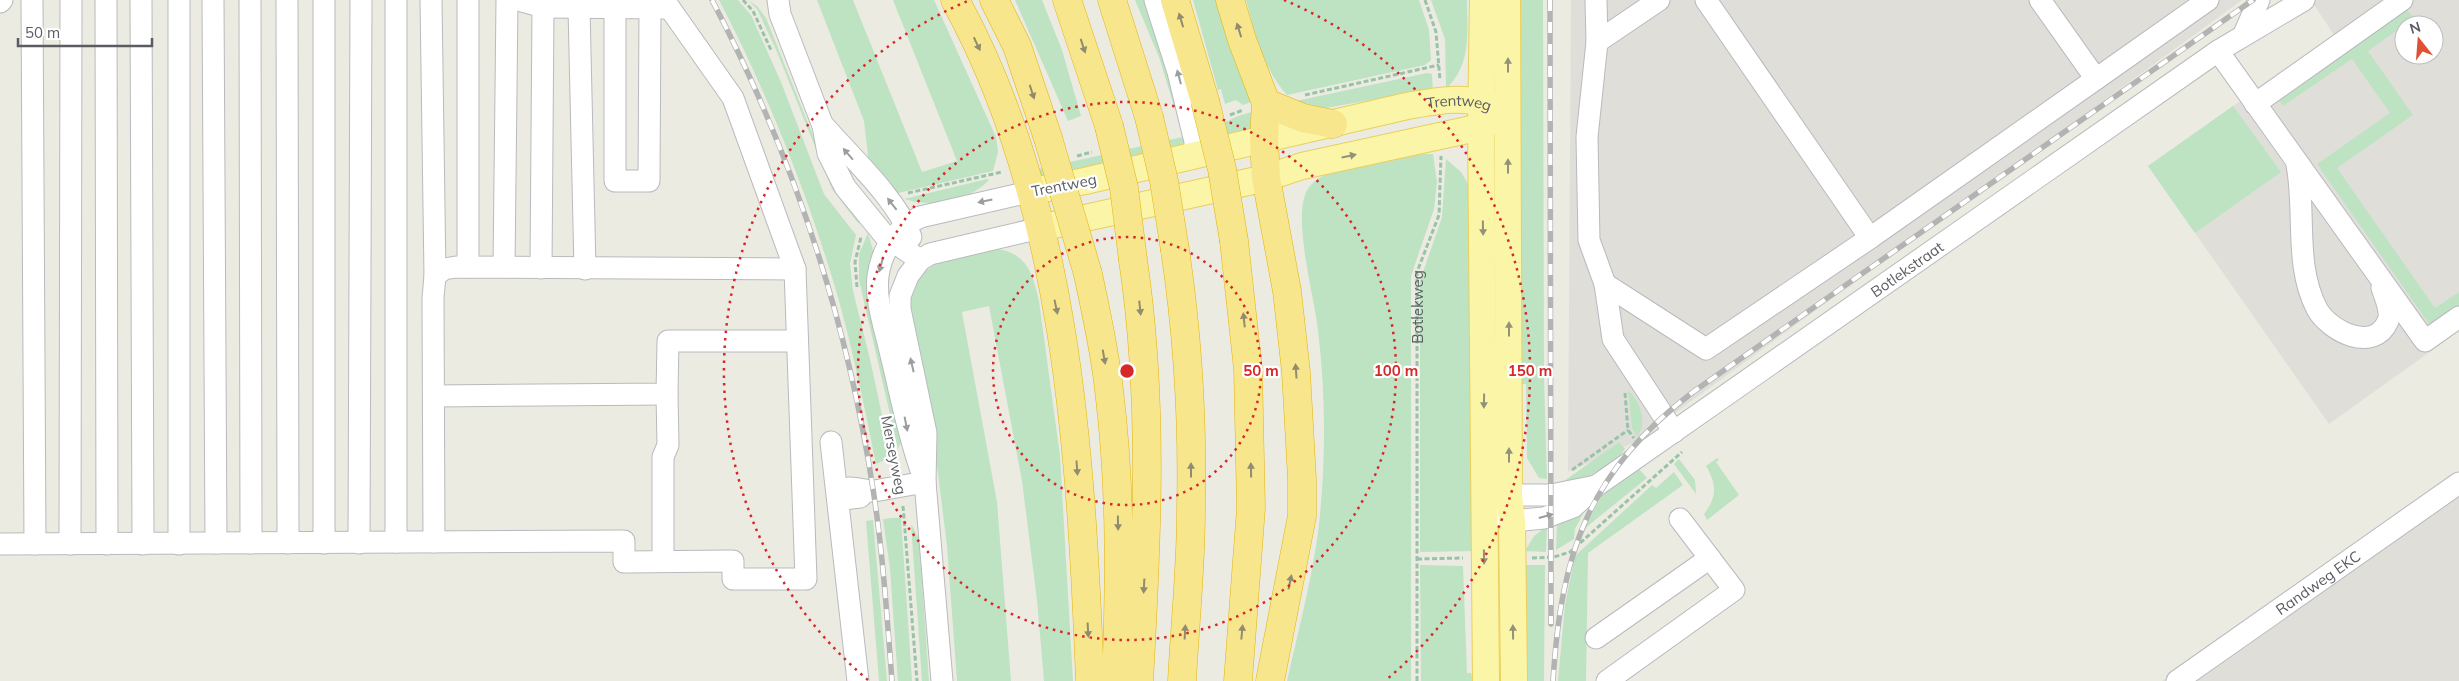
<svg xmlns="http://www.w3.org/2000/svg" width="2459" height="681" font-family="Mulish,sans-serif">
<rect width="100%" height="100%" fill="#ecebe1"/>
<g fill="#e0ded9" fill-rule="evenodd">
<polygon points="1571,0 2242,0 1635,442 1568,472"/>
<path d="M2311,0h148v331l-130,93 -181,-258 186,-131zM2404,25h30v30h-30z"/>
<polygon points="2459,473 2459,681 2162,681"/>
</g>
<g fill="#bee3c2">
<path d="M719,0h19l13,15 30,67 43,112 32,41 -6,29 3,27 17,68 21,98 -15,7c-12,-59 -24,-119 -41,-177 -30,-99 -68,-195 -116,-287z"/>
<polygon points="748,0 757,6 766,18 818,148 862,223 858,223 832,189 777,52 757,9"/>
<polygon points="817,0 853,0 922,172 957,161 893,0 934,0 996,137 998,152 993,171 894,194 869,165 864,121"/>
<polygon points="1015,0 1042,0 1062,50 1081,116 1068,121"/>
<polygon points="1135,0 1147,0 1178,105 1174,106 1159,57"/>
<polygon points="1193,0 1223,0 1251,102 1243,105 1236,100 1225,104 1221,89 1218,90"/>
<path d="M1246,0h173l10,30 2,30 -6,5 -138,30c-24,-27 -32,-61 -41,-95z"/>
<path d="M1431,0h36c0,33 5,64 -21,89l-1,-50z"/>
<polygon points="1514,0 1543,0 1544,378 1547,479 1539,478 1527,458 1526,384 1521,384"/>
<polygon points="2406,8 2414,18 2368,51 2413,115 2337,168 2435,308 2459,292 2459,309 2432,328 2317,164 2390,113 2352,59 2283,106 2277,98"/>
<polygon points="1427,73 1432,74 1433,96 1393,96 1326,108 1296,101"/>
<polygon points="2233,106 2281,172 2195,233 2148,166"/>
<polygon points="1252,112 1252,133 1205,146 1206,131 1238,116"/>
<polygon points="1187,136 1190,149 1042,182 1034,170"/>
<path d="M1409,154h24l4,28 -3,27 -23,67v405h-124c11,-49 24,-98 31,-148 8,-67 8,-136 0,-203 -3,-32 -29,-121 -8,-144 17,-21 73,-26 99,-32z"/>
<polygon points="1446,159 1461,172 1472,191 1476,551 1420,552 1420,281 1442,217"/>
<path d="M987,179l2,1c-21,22 -56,28 -85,19z"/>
<polygon points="868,233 873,250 902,440 898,449 859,280 859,254"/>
<path d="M992,248c34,4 40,22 47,53l21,155 13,225h-29l-7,-81 -15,-119 -33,-175 -27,6 35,190 14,179h-54l-10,-135 -9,-73 -30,-168c13,-49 40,-45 84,-57z"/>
<path d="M1628,391c12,8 20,33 9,46l-5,-9z"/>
<polygon points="1619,442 1625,449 1616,460 1574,485 1557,486"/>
<path d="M1717,458l2,2 -3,2 23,33 -32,25 -3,-6c13,-17 13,-29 2,-48z"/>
<polygon points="1679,459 1695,480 1696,494 1674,464"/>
<polygon points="1639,469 1647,478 1584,529 1601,497"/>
<polygon points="1674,472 1683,485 1588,553 1586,681 1558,681 1565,604 1575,556 1652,485 1656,488"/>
<polygon points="1588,504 1575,529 1574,539 1556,550 1557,523"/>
<polygon points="892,518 901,518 912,681 898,681 890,569 883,519"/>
<polygon points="873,520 887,681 879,681 866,521"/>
<polygon points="911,524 919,539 929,681 922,681"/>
<polygon points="1547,526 1546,552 1525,551 1534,536"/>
<polygon points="1420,565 1463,566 1467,673 1471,673 1473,681 1421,681"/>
<polygon points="1524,565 1545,565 1544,681 1524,681"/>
</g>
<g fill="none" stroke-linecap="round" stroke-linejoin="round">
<defs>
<g id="minor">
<polyline points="32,0 35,544"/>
<polyline points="106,0 107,544"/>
<polyline points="141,0 143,544"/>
<polyline points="213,0 216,543"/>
<polyline points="250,0 251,543"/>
<polyline points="287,0 288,543"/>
<polyline points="324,0 324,543"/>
<polyline points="431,0 435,276"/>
<polyline points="518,0 543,7 665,8"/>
<polyline points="778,0 780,14 823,126 828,153 845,187 885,236 920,260"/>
<polyline points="1155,0 1178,72 1198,154"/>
<polyline points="1596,0 1597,42 1587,137 1589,240 1605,284 1613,339 1674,432"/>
<polyline points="2040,0 2096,79 2208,0"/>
<polyline points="0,2 2,0"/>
<polyline points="579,8 585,269"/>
<polyline points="615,8 615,181 649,181 650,8"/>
<polyline points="2244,34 2259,0"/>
<polyline points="1597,42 1659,0"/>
<polyline points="2218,51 2425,341 2459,317"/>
<polyline points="2255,104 2402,0"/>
<path d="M824,126c28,32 72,72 87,111"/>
<path d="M2297,165c9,47 -3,100 20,144 12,22 57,45 71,12 4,-9 -3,-24 -6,-33"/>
<polyline points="1870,238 2096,79"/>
<polyline points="468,267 468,0"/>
<polyline points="504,267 507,0"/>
<polyline points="541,268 543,7"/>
<polyline points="1605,284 1706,349 1870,238 1706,0"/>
<polyline points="434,396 667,394 668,341 797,341"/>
<polyline points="831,442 858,681"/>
<path d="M921,470c-14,-39 -21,-79 -31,-119 -5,-23 -15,-50 -12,-75 4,-27 18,-47 42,-59l113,-26"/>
<path d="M866,491l-6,6 -17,2 -5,-6c11,-10 23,-2 36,-2l51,-9"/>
<polyline points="1497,501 1509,495 1551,495 1596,486"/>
<path id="s2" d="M1497,514l15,7 32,-3 29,-11 23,-21 622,-435 86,-51"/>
<polyline points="396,542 396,0"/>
<polyline points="434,542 433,298 435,276 444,269 456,267 795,269"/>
<polyline points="359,543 361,0"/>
<polyline points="0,544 624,541 624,562 733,561 733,579 806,579 795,269 733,98 664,0"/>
<polyline points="70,544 71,0"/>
<polyline points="179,544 179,0"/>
<polyline points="663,561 663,457 668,445 667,394"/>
<polyline points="1596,638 1710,558"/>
<polyline points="942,681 925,482 926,433 900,309 900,296 908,276 920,260 930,254 1040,228"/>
<polyline points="1607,681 1734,590 1680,519"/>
<path id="s3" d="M2177,681l282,-198"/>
</g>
<g id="major">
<polyline points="1483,0 1481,127 1486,681"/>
<polyline points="1507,0 1509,495 1512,521 1514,681"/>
<path id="s4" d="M1033,191l52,-10 322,-75c30,-5 60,-12 89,2"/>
<polyline points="1040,228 1266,178 1302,166 1481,127 1496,120"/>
</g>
<g id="highway">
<path d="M955,0c112,203 126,454 135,681"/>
<polyline points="994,0 1017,46 1048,138"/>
<polyline points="1067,0 1109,126"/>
<polyline points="1112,0 1149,117"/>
<polyline points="1175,0 1205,101"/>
<polyline points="1230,0 1242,40 1266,103 1264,139 1266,178 1287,291 1296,372 1302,479 1302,516 1270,681"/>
<polyline points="1266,103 1303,118 1333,124"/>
<polyline points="1234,241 1248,369 1251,508 1238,681"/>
<path d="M1175,250c13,87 18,173 16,261 0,56 -6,113 -9,170"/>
<path d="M1133,260c21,140 14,280 6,421"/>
<path d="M1088,274c8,39 17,77 21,116 12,96 11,194 7,291"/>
</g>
</defs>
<use href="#minor" stroke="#b9babf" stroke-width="23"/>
<use href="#major" stroke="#ebcf5c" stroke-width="28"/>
<use href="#highway" stroke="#e3b30a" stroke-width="29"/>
<g stroke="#98c3a8" stroke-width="3" stroke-dasharray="5 2.5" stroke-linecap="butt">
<polyline points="743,0 753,11 771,50"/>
<polyline points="1425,0 1436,32 1440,80"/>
<polyline points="1305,95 1439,65"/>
<polyline points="1230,115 1243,110"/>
<polyline points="1077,156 1092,152"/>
<polyline points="908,193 1002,172"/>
<polyline points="857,287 855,262 861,237"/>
<polyline points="1625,393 1628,430 1634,438"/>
<polyline points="1572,470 1628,430"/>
<polyline points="903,506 917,681"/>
<polyline points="1532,558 1554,557 1570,552 1682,452"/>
<polyline points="1417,559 1463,558"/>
<path id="s1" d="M1417,681v-409l22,-57 2,-59"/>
</g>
<use href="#minor" stroke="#fff" stroke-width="21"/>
<use href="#major" stroke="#fbf5a7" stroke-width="26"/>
<use href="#highway" stroke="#f8e68c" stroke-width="28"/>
<defs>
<g id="rail">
<path d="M712,0c80,153 135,319 161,489 10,64 14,128 19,192"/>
<polyline points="1550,0 1551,624"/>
<path d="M1553,681c8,-128 35,-209 140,-289l560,-392"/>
</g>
</defs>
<use href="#rail" stroke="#b2b3b3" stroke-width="5.5"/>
<use href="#rail" stroke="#fff" stroke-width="4" stroke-dasharray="11" stroke-linecap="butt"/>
<defs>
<g id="highway-bridge">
<polyline points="1205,101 1222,169 1234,241"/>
<polyline points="1149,117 1164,181 1175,250"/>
<polyline points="1109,126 1124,188 1133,260"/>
<polyline points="1048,138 1088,274"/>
</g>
</defs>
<use href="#highway-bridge" stroke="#e3b30a" stroke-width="29" stroke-linecap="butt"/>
<use href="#highway-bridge" stroke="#f8e68c" stroke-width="28"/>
</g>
<defs><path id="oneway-solid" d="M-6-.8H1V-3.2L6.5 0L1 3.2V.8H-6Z" transform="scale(1.25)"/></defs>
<g fill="#918c70">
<use href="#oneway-solid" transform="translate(1181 20) rotate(-107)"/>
<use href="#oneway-solid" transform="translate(1239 30) rotate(-107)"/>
<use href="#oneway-solid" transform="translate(977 44) rotate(65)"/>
<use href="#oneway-solid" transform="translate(1083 46) rotate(72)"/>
<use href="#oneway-solid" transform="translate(1032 92) rotate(72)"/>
<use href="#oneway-solid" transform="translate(1056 307) rotate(78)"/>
<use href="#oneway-solid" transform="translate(1140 308) rotate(84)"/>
<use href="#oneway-solid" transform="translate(1244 320) rotate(-96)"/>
<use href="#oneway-solid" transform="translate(1104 357) rotate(80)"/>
<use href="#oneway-solid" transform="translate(1296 371) rotate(-94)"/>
<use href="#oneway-solid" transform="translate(1077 468) rotate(86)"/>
<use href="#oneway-solid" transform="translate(1191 470) rotate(-90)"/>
<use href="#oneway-solid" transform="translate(1251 470) rotate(-91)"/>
<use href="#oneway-solid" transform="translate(1118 523) rotate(89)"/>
<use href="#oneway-solid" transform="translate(1290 582) rotate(-78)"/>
<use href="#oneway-solid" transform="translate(1144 586) rotate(93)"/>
<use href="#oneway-solid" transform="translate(1088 630) rotate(87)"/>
<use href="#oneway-solid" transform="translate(1185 632) rotate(-87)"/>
<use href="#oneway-solid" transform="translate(1242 632) rotate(-85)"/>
</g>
<g fill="#92927a">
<use href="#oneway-solid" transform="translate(1508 65) rotate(-90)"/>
<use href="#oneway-solid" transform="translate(1349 156) rotate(-12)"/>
<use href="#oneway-solid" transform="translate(1508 166) rotate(-90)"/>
<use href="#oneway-solid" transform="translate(1483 228) rotate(89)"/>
<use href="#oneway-solid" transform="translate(1509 329) rotate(-90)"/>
<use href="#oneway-solid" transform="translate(1484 401) rotate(91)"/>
<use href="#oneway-solid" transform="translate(1509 455) rotate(-90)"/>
<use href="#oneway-solid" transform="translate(1484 557) rotate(89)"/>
<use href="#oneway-solid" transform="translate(1513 632) rotate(-91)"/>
</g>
<g fill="#9c9da0">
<use href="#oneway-solid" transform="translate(1179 77) rotate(-105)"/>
<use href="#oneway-solid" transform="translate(848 154) rotate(-131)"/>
<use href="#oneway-solid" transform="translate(985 201) rotate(168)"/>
<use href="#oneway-solid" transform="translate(892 204) rotate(-128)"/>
<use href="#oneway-solid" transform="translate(881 265) rotate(105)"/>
<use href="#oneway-solid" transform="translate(912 365) rotate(-103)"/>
<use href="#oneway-solid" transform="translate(906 424) rotate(79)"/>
<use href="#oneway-solid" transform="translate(1546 516) rotate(-15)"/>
</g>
<g fill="none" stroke="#d62828" stroke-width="2.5" stroke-dasharray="2.5 5">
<circle cx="1127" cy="371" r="134"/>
<circle cx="1127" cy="371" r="269"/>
<path d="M868 680A403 403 0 0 1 970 0M1284 0A403 403 0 0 1 1386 680"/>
</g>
<g text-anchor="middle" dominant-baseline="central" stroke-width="4.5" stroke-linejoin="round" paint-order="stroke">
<g font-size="15" fill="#5a5c61" stroke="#fff">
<text stroke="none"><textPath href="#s4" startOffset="436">Trentweg</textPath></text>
<text transform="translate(1064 185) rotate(-11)">Trentweg</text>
<text stroke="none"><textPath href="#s2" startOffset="490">Botlekstraat</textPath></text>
<text stroke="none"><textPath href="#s1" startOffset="374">Botlekweg</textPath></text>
<text transform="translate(894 455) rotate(79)">Merseyweg</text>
<text stroke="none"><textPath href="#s3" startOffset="172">Randweg EKC</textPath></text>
</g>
</g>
<circle cx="1127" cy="371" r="8" fill="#d62828" stroke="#fff" stroke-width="2.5"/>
<g font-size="15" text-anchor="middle" font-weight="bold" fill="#d62828" stroke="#fff" stroke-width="4.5" stroke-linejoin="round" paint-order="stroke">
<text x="1261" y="376">50 m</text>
<text x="1396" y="376">100 m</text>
<text x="1530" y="376">150 m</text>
</g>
<g transform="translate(2419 40) rotate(343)"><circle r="24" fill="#ffffff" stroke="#bdbec0"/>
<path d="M0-4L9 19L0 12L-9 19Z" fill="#e15032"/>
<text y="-8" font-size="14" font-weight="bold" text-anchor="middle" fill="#5a5c61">N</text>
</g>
<path d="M18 38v8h134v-8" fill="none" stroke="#5a5c61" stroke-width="2.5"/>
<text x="25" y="38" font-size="15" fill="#5a5c61" stroke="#ffffff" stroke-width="4" paint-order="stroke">50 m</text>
</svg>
